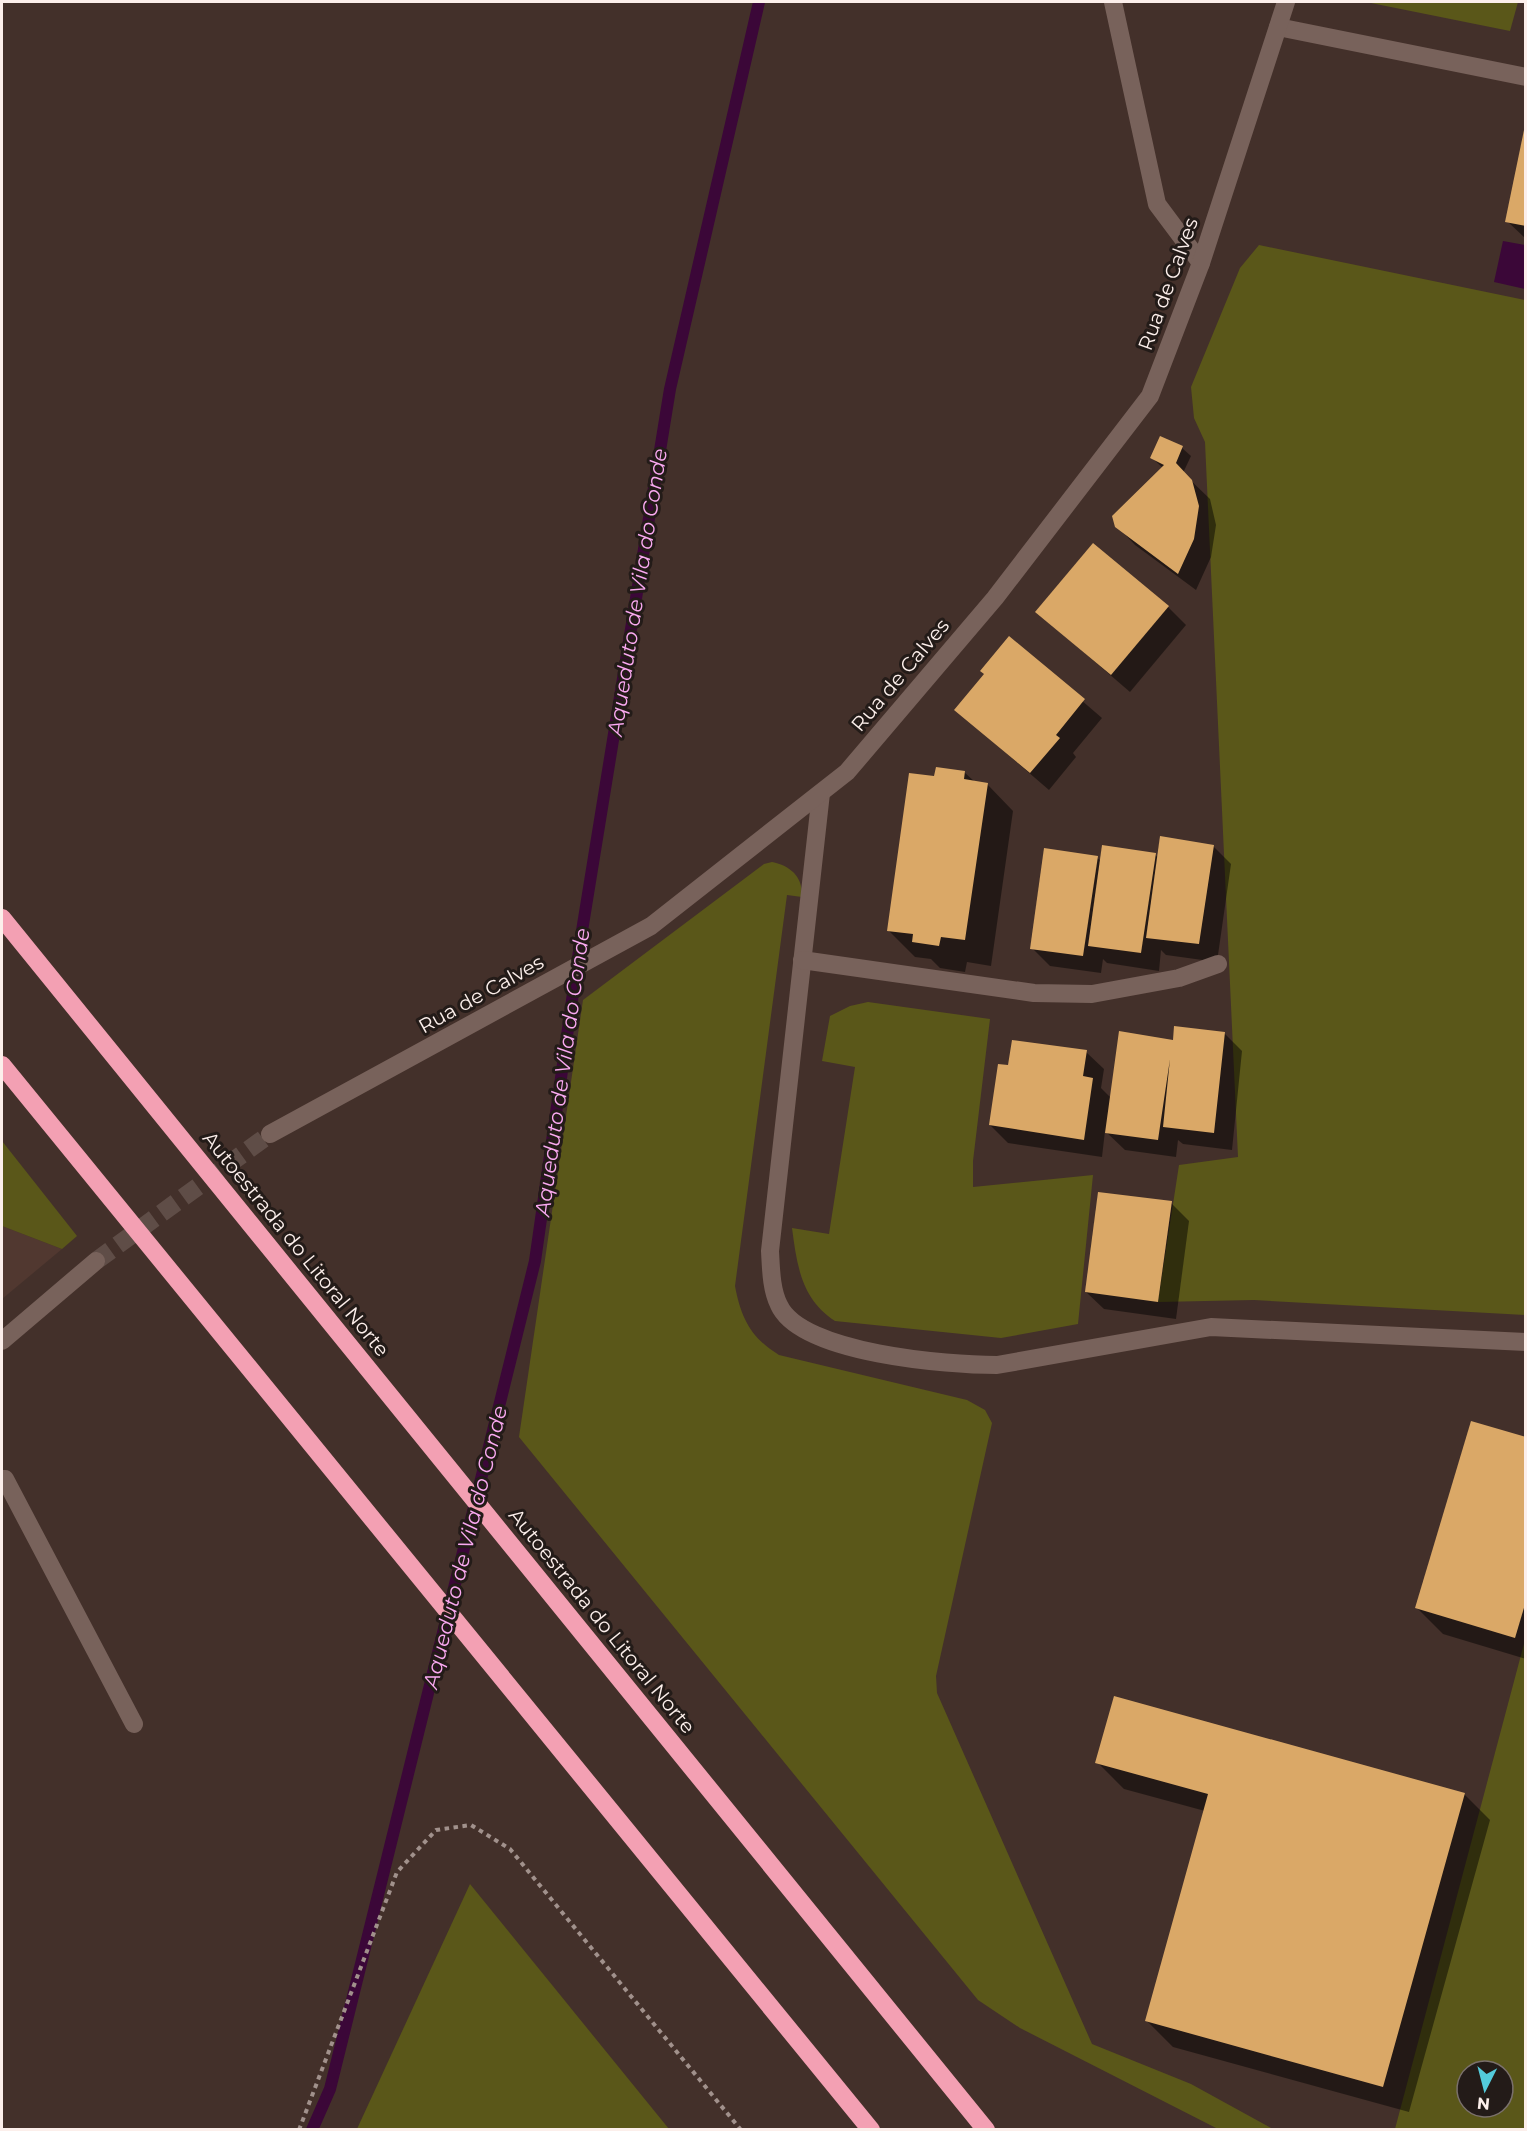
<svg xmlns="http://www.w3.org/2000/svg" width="1527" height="2131" font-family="Montserrat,sans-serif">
<rect width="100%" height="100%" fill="#43302a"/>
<polygon fill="#513830" points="2,1226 62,1249 2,1299"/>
<g fill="#5a5719" fill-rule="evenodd">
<polygon points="1366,2 1518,2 1510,31"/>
<polygon points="1259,245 1525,300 1525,1315 1254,1300 1158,1302 1179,1165 1238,1157 1205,442 1194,418 1191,387 1240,268"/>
<path d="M772,862c19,4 31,15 30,35l-15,-2 -52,391c6,32 16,52 44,69l188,45 18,10 7,13 -56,253 1,17 155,351 99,40 82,45h-55l-198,-101 -42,-28 -459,-563 64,-437 181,-136z"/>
<path d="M868,1002l122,17 -17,142v26l120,-12 -15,149 -77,14 -166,-17c-34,-22 -38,-56 -43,-93l37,6 26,-167 -33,-6 8,-45 20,-10z"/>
<polygon points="2,1141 77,1236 62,1249 2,1226"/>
<path d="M1525,1640v489h-130zM1467,2071h36v36h-36z"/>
<polygon points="470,1884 669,2129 357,2129"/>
</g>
<polygon fill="#3b0738" points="1503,241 1525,245 1525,289 1494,282"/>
<g fill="#0007">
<polygon points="1525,134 1526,239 1507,221"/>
<polygon points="1182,448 1191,456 1183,473 1210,499 1216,525 1211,557 1196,590 1135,545 1117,526 1163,468 1152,458"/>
<polygon points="1168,607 1186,625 1130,692 1037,612"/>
<polygon points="1009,638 1102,718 1073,753 1076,757 1049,790 956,710 986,675"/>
<polygon points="964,772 975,782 987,784 1013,811 991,966 967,962 965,972 940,968 931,959 915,957 888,930 936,778"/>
<polygon points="1213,846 1231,864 1217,962 1166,955 1161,950 1159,971 1107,963 1103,959 1101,973 1050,966 1032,948 1097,858 1101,861 1155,855 1159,858"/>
<polygon points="1224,1033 1242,1051 1232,1150 1183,1144 1178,1140 1176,1157 1125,1150 1105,1131 1102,1157 1008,1143 990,1125 1009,1067 1086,1052 1104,1069 1101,1088 1111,1098 1174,1042"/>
<polygon points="1171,1203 1189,1221 1176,1319 1104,1309 1086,1292"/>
<polygon points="1526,1439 1526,1659 1443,1634 1416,1607"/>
<polygon points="1097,1762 1464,1794 1490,1820 1409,2112 1173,2047 1147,2021 1205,1811 1124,1789"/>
</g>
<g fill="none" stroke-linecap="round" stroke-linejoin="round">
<polyline stroke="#3b0738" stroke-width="12" points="312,2130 330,2089 535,1261 581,937 670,389 759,2"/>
</g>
<g fill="#daa867">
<polygon points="1524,130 1526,131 1526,226 1505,222"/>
<polygon points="1160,436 1183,446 1176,463 1192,480 1199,506 1194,539 1178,574 1115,527 1112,516 1164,465 1150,458"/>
<polygon points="1093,543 1169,606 1111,675 1035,612"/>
<polygon points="1009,636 1085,699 1056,735 1060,738 1030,773 954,710 984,674 980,671"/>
<polygon points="936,767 965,771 964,779 988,783 965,940 941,937 939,946 912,942 913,934 887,931 909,773 934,776"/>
<polygon points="1160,836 1214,845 1199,944 1146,938"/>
<polygon points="1102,845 1156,853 1141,953 1088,946"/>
<polygon points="1044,848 1098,856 1083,956 1030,949"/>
<polygon points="1174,1026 1225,1032 1214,1133 1163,1127 1170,1059 1158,1140 1105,1133 1119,1031 1173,1040"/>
<polygon points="1012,1040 1087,1050 1083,1076 1093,1078 1084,1140 989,1125 998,1064 1008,1065"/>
<polygon points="1098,1192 1172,1201 1158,1302 1085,1292"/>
<polygon points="1471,1421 1526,1437 1526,1601 1515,1638 1415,1608"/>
<polygon points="1114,1696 1465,1793 1383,2087 1145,2021 1208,1794 1095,1763"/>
</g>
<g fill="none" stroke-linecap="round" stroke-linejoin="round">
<polyline stroke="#5f4d47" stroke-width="18" stroke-dasharray="18 9" stroke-linecap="butt" points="96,1261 270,1134"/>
<polyline stroke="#a1918c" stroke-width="4" stroke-dasharray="4.5 4.5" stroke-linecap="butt" points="299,2130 397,1872 436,1830 471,1825 510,1849 741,2130"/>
<g stroke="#78625b" stroke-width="18">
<polyline points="1113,2 1157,204 1201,263"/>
<polyline points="1278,27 1526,77"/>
<path d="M821,793l-51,458c1,17 1,38 9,54 22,49 170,60 218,60l214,-38 315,15"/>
<polyline points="802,960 1034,993 1092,994 1179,978 1218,964"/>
<polyline points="270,1134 651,926 847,772 995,598 1150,396 1201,263 1286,2"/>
<polyline points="2,1341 96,1261"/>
<polyline points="2,1479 5,1479 134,1724"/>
</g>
<g stroke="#f3a0b3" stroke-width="18">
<polyline points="2,918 986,2130"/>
<polyline points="2,1065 871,2130"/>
</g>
</g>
<g text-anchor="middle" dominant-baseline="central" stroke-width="6" stroke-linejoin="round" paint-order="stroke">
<g font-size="20" fill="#fcefeb" stroke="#231b18">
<text transform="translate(1168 284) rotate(-70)">Rua de Calves</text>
<text transform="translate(900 675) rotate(-50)">Rua de Calves</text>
<text transform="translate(481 994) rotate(-29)">Rua de Calves</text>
<text transform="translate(296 1244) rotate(51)">Autoestrada do Litoral Norte</text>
<text transform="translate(602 1621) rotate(51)">Autoestrada do Litoral Norte</text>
</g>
<g font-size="21" font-style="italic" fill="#faa9f1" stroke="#231b18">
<text transform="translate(637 592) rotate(-81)">Aqueduto de Vila do Conde</text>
<text transform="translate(562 1072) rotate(-82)">Aqueduto de Vila do Conde</text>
<text transform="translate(465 1547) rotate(-76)">Aqueduto de Vila do Conde</text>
</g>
</g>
<rect width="1527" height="2131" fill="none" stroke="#fcefeb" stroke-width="6"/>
<g transform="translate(1485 2089) rotate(186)"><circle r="28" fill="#231b18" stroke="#7a706c" stroke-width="1.5"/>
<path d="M0-4.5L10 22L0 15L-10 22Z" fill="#53cbdb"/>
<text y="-9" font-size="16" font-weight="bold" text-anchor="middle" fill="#fcefeb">N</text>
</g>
</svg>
